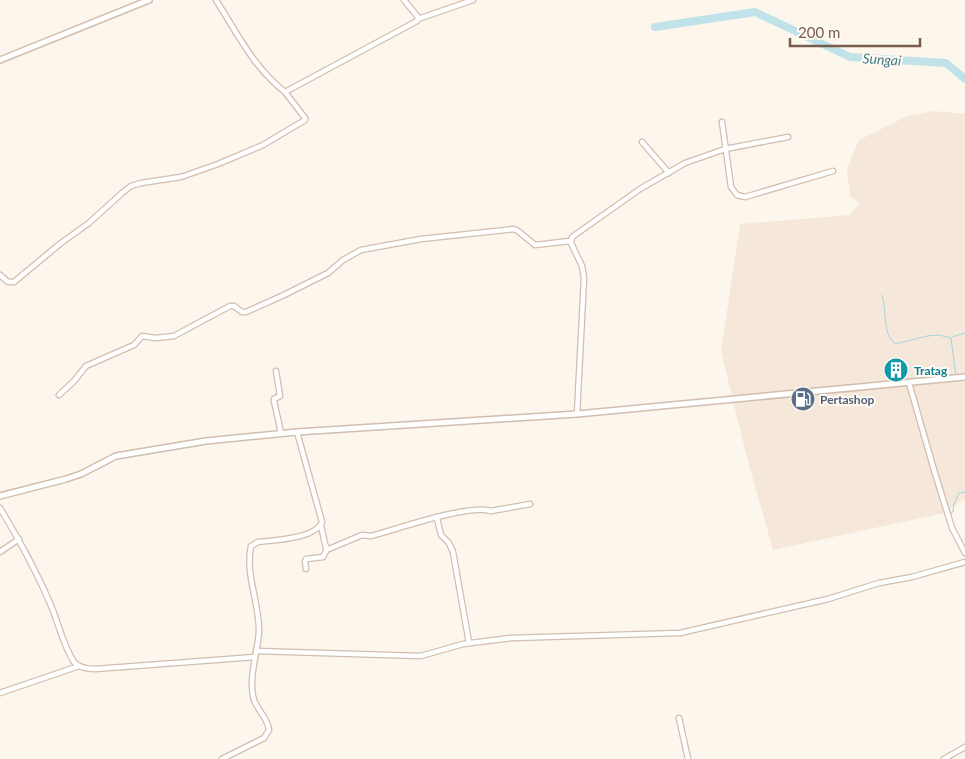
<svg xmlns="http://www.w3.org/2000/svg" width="965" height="759" font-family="Lato,sans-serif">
<rect width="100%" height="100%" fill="#fdf6ec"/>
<polygon fill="#f5e8da" points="934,111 965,114 965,500 961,501 944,513 773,550 746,454 721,351 740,224 850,215 860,203 850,196 847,169 859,140 907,116"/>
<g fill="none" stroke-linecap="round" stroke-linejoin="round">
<g stroke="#a5d3da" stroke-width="1">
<path d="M882,295c5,15 0,38 13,49l32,-8 12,-1 12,3 5,39"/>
<polyline points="952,337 965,333"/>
<polyline points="950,513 953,512 954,504 959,493 965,492"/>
</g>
<polyline stroke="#bfe3e8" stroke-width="8" points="655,27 755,12 850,57 946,63 965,79"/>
<defs>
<g id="minor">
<path d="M216,0c21,33 38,68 69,92l132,-71 1,-4 -14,-17"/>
<polyline points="418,19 473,0"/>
<polyline points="722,122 731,187 737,195 745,197 833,171"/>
<polyline points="642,142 669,173"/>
<polyline points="0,275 8,282 14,282 61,243 89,223 122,193 131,186 141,183 181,177 218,164 263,145 305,120 305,118 285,92"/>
<polyline points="276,371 280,396 274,399 274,401 281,433"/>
<polyline points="909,383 934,470 952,528 965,553"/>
<polyline points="59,395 74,381 86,366 134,345 142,336 156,338 174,336 230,306 234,306 242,312 246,312 284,295 328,273 343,260 361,250 421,239 514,229 518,231 535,245 570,241"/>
<polyline points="577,414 584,278 582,266 571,243 572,237 640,189 685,163 725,149 788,137"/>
<path d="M0,508c18,30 35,60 49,93 9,19 13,43 25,61 5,6 14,7 21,7l160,-12"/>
<polyline points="437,518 441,535 449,543 453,552 469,643"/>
<path d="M321,526l5,22 3,1 33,-14 9,1c26,-7 97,-32 120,-25l39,-7"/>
<polyline points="0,552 19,539"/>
<polyline points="306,569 305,562 306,559 323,557 327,549"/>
<polyline points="256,651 421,656 463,644 511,638 680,633 828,599 879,583 912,577 965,562"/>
<polyline points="0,693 79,666"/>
<polyline points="679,718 688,759"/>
<path d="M222,759l42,-21 5,-8c-1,-13 -14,-21 -16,-34 -4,-22 5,-44 6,-66 0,-28 -14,-56 -8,-84l7,-4c16,-2 57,-3 64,-20l-25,-90"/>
<polyline points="944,759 965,747"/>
</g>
<g id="tertiary">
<polyline points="0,60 149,0"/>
<polyline points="0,496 66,479 81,474 116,456 206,441 297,432 577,414 965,377"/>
</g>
</defs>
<use href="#minor" stroke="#d1beb0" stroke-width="7"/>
<use href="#tertiary" stroke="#d1beb0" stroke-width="8"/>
<use href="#minor" stroke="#fff" stroke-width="4.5"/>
<use href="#tertiary" stroke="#fff" stroke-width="5"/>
</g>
<defs>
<symbol id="building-disc" viewBox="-11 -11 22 22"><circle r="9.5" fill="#0f9aa8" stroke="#fffaf3"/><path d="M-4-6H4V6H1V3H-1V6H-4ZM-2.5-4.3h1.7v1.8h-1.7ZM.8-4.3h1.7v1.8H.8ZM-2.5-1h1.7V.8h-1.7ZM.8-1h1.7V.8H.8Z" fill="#fff"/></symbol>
<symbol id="fuel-disc" viewBox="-11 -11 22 22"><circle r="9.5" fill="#5c6f8a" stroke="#fffaf3"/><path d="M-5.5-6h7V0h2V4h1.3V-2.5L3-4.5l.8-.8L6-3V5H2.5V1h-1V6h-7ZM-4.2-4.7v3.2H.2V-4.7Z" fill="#fff"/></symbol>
</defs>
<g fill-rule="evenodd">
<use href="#building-disc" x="882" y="356" width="28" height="28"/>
<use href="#fuel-disc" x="789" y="385" width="28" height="28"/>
</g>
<g text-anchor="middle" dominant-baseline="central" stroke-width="4" stroke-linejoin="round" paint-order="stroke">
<g font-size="12" font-weight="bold" fill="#0d838f" stroke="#fffaf3" text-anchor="start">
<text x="914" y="370">Tratag</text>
</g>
<g font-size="12" font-weight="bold" fill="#4e5e75" stroke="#fffaf3" text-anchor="start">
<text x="820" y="399">Pertashop</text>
</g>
<g font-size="14" font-style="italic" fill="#437c86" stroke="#fffaf3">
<text transform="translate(882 59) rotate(4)">Sungai</text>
</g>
</g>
<path d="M790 38v8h130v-8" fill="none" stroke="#7a5c4d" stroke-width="2.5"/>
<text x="798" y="38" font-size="15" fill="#7a5c4d" stroke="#fffaf3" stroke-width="4" paint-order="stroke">200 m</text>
</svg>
